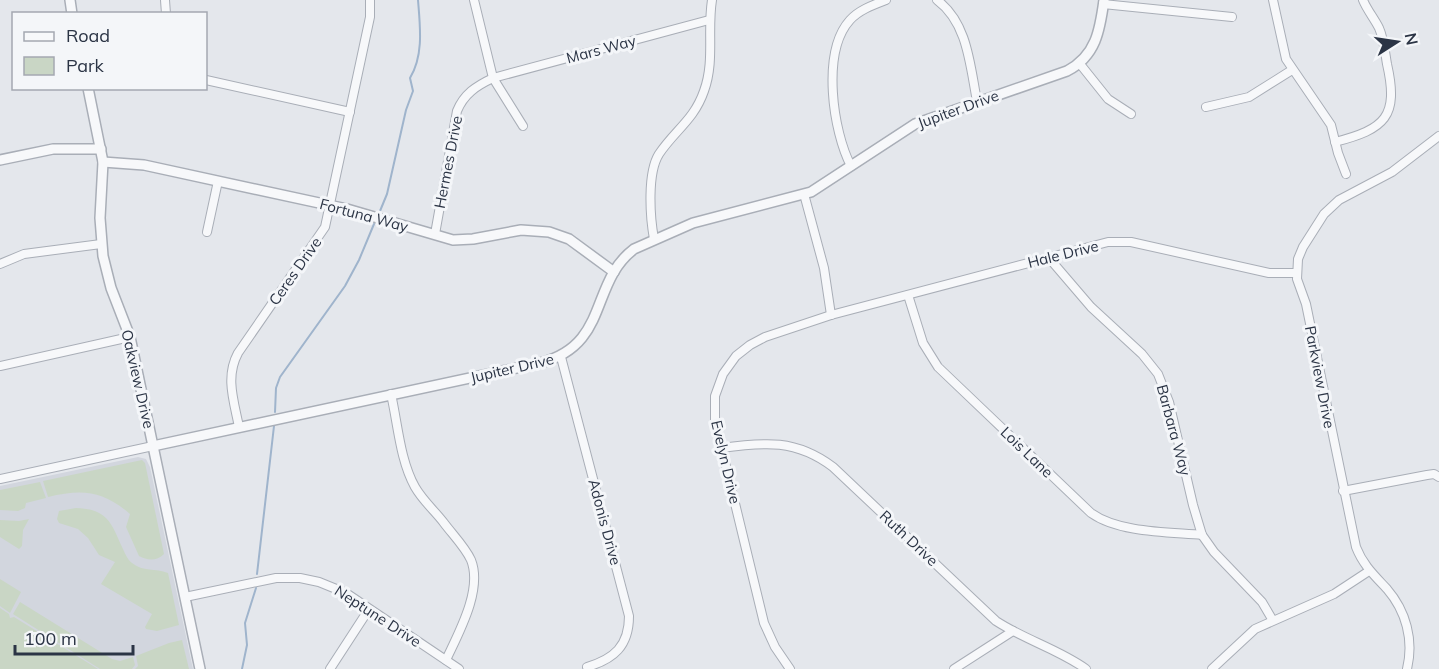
<svg xmlns="http://www.w3.org/2000/svg" width="1439" height="669" font-family="Mulish,sans-serif">
<rect width="100%" height="100%" fill="#e4e7ec"/>
<polygon fill="#d2d6de" points="138,457 146,459 150,467 193,669 0,669 0,486"/>
<g fill="#c9d6c5">
<path d="M142,460l3,3 19,91c-7,7 -16,7 -25,2l-13,-29 4,-13c-28,-24 -48,-25 -82,-17l-5,-16z"/>
<polygon points="40,482 46,498 26,503 25,508 18,511 0,510 0,490"/>
<path d="M76,508c31,1 35,14 46,39 3,6 5,12 10,16 11,9 23,5 36,10l11,52 -22,6 -11,-2 -1,-2 7,-13 -51,-30 14,-22 -16,-7 -11,-17 -10,-9 -19,-6 -2,-4 2,-8z"/>
<polygon points="29,519 23,530 22,546 19,549 0,537 0,520 19,521"/>
<polygon points="0,579 21,592 10,613 0,606"/>
<polygon points="20,602 112,659 120,661 133,657 135,665 132,669 100,669 13,614"/>
<polygon points="0,608 9,614 10,618 14,617 98,669 0,669"/>
<polygon points="182,640 189,669 135,669 138,666 136,656 169,643"/>
</g>
<g fill="none" stroke-linecap="round" stroke-linejoin="round">
<g stroke="#9fb4cc" stroke-width="2">
<path d="M380,211l7,-17 19,-84 7,-19 -3,-13c14,-23 10,-52 8,-78"/>
<polyline points="275,412 276,388 280,377 345,286 359,260 374,224"/>
<polyline points="257,574 274,426"/>
<polyline points="242,669 247,645 245,623 256,588"/>
</g>
<defs>
<g id="minor">
<polyline points="165,0 166,14"/>
<path d="M937,0c31,23 33,66 40,101"/>
<polyline points="1273,0 1286,59 1331,125 1338,153 1346,174"/>
<polyline points="1103,4 1232,17"/>
<polyline points="1080,64 1108,99 1131,114"/>
<polyline points="206,80 350,112"/>
<polyline points="1206,107 1249,97 1292,70"/>
<polyline points="523,126 493,78 709,20"/>
<path d="M1335,142c50,-13 64,-25 52,-78 -2,-11 -3,-25 -8,-36 -5,-10 -12,-18 -16,-28"/>
<path d="M851,166c-18,-34 -30,-114 -1,-146 9,-10 23,-15 36,-20"/>
<polyline points="804,194 824,268 831,315"/>
<polyline points="207,232 218,181"/>
<path d="M435,234l22,-123c7,-17 19,-25 36,-33l-19,-78"/>
<path d="M654,239c-4,-22 -7,-66 5,-85 16,-24 35,-34 45,-63 11,-30 3,-60 8,-91"/>
<polyline points="1049,258 1091,307 1142,354 1158,374 1169,402 1193,505 1202,535 1214,552 1262,602 1272,619"/>
<polyline points="0,264 24,254 101,244"/>
<path d="M908,295l15,48 15,24 153,146c28,20 78,19 111,22"/>
<path d="M561,357l68,259c0,30 -15,43 -42,51l1,2"/>
<polyline points="0,366 130,337"/>
<path d="M391,394c7,31 9,66 24,93 8,14 20,24 29,36 9,12 21,24 27,37 12,30 -13,74 -25,100"/>
<path d="M239,427c-5,-26 -14,-50 -1,-74l87,-126 45,-210v-17"/>
<path d="M721,448c44,-6 75,-9 112,19l163,154c29,19 62,28 90,48"/>
<polyline points="0,479 153,446"/>
<polyline points="1343,491 1427,475 1434,474 1439,477"/>
<polyline points="185,597 276,578 300,578 319,582 346,593 459,669"/>
<polyline points="330,669 369,609"/>
<polyline points="790,669 775,647 764,623 715,421 715,396 723,374 736,356 750,345 765,337 831,315 1108,242 1131,242 1269,273 1297,273"/>
<polyline points="954,669 1013,631"/>
<polyline points="1212,669 1255,629 1334,594 1369,571"/>
<path d="M1407,669c7,-29 -1,-58 -20,-80 -13,-14 -24,-24 -31,-42l-50,-243 -9,-25 1,-20 5,-12 21,-33 15,-14 53,-28 47,-36"/>
</g>
<g id="tertiary">
<polyline points="70,0 72,14"/>
<polyline points="88,88 103,162 100,218 103,256 111,288 130,337 200,669"/>
<polyline points="0,160 53,149 101,149"/>
<polyline points="103,162 144,165 347,209 453,240 473,239 521,230 549,232 569,239 614,272"/>
<path d="M153,446l387,-83c70,-18 49,-80 94,-114l59,-26 118,-31 104,-68 152,-53c29,-15 33,-41 37,-71"/>
</g>
</defs>
<use href="#minor" stroke="#a9aeb7" stroke-width="10"/>
<use href="#tertiary" stroke="#a9aeb7" stroke-width="12"/>
<use href="#minor" stroke="#f7f8fa" stroke-width="8"/>
<use href="#tertiary" stroke="#f7f8fa" stroke-width="9"/>
</g>
<g text-anchor="middle" dominant-baseline="central" stroke-width="6" stroke-linejoin="round" paint-order="stroke">
<g font-size="15" fill="#2b3445" stroke="#f4f6f9">
<text transform="translate(601 49) rotate(-15)">Mars Way</text>
<text transform="translate(958 109) rotate(-20)">Jupiter Drive</text>
<text transform="translate(448 162) rotate(-79)">Hermes Drive</text>
<text transform="translate(364 215) rotate(15)">Fortuna Way</text>
<text transform="translate(1063 254) rotate(-14)">Hale Drive</text>
<text transform="translate(295 271) rotate(-55)">Ceres Drive</text>
<text transform="translate(512 368) rotate(-13)">Jupiter Drive</text>
<text transform="translate(1320 377) rotate(79)">Parkview Drive</text>
<text transform="translate(138 379) rotate(77)">Oakview Drive</text>
<text transform="translate(1174 430) rotate(75)">Barbara Way</text>
<text transform="translate(1027 452) rotate(44)">Lois Lane</text>
<text transform="translate(726 462) rotate(77)">Evelyn Drive</text>
<text transform="translate(605 522) rotate(75)">Adonis Drive</text>
<text transform="translate(909 538) rotate(43)">Ruth Drive</text>
<text transform="translate(378 616) rotate(33)">Neptune Drive</text>
</g>
</g>
<rect x="12" y="12" width="195" height="78" fill="#f4f6f9" stroke="#a4a8b1" stroke-width="1.5"/>
<rect x="24" y="32" width="30" height="9" fill="#f7f8fa" stroke="#a4a8b1" stroke-width="1.5"/>
<text x="66" y="42" font-size="18" fill="#2b3445">Road</text>
<rect x="24" y="57" width="30" height="18" fill="#c9d6c5" stroke="#a4a8b1" stroke-width="1.5"/>
<text x="66" y="72" font-size="18" fill="#2b3445">Park</text>
<g transform="translate(1397 42) rotate(78)" stroke="#f4f6f9" stroke-width="4.5" paint-order="stroke">
<path d="M0-4.5L10 22L0 15L-10 22Z" fill="#2b3445"/>
<text y="-9" font-size="16" font-weight="bold" text-anchor="middle" fill="#2b3445">N</text>
</g>
<path d="M15 645v9h118v-9" fill="none" stroke="#2b3445" stroke-width="3"/>
<text x="24" y="645" font-size="18" fill="#2b3445" stroke="#f4f6f9" stroke-width="4.5" paint-order="stroke">100 m</text>
</svg>
